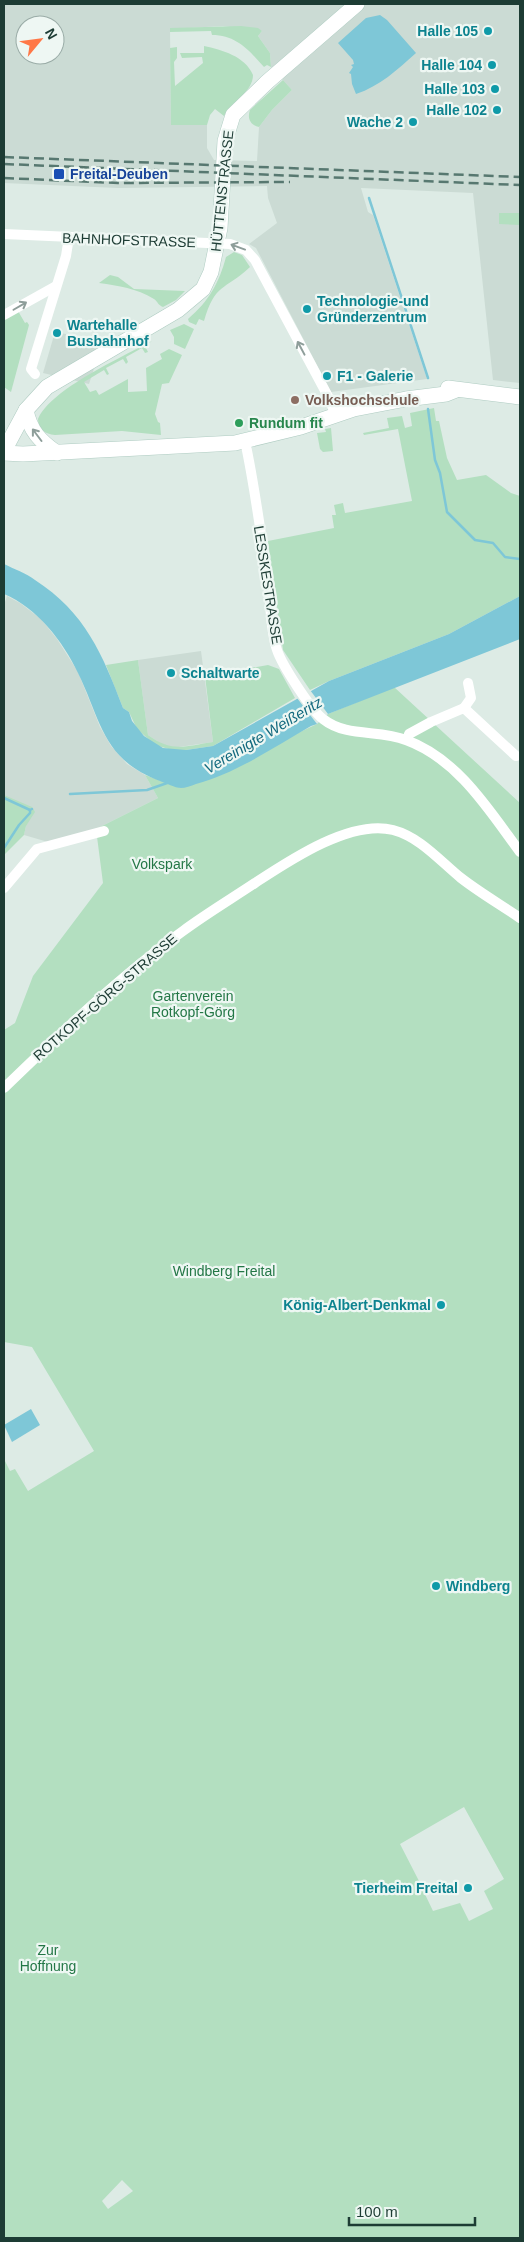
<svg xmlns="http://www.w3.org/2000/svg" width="524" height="2242" font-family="Arial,sans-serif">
<rect width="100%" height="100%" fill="#ddebe5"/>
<g fill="#cbdbd4" fill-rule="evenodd">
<path d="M4,4h516v379l-27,-3 -20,-187 -112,-5 7,24 5,3 54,164 -96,13 -75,-144 -7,-4 28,-21 -9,-25 -1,-12 -149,2 -114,-5zM25,25h30v30h-30zM223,26l39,5 -4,5 12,17 1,14 21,23 -20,20 -13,17 -2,34 -43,-1 -7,-12v-23h-36l-1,-96z"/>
<polygon points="55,332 103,341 89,384 43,373"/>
<polygon points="7,596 20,603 41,619 57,639 78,672 100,727 111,746 127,764 145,775 158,798 96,829 48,842 24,835 26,826 4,804 4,605"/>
<polygon points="201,651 213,742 172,748 160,743 148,735 138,660"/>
</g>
<g fill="#b3dfc0" fill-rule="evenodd">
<path d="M241,26l17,2 4,3 -4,5 12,17 1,14 -4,-2 -3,2c-15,-17 -28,-32 -52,-32l-1,-4 -41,1v-4z"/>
<path d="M204,46c18,4 41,10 49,29 0,17 -21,26 -29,41l-9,-7 -5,6 -3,10h-36l-1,-77 7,-1v11l-3,4 1,24 28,-23 -1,-6 -20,1 -2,-5h24z"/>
<path d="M283,80l9,10 -20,20 -13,17c-9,-2 -12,-9 -9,-17z"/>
<polygon points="499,213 520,213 520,225 499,224"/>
<path d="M234,252l8,3 8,12c-26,24 -35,16 -46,54l-5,-2 -3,6 -7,-3 -1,-3c21,-18 31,-36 38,-62z"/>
<path d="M110,275l8,2 16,12 51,2 -9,9 -13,7c-5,-2 -5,-5 -9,-8 -18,-11 -35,-13 -55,-16z"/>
<polygon points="18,311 25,323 27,322 29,325 11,392 4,387 4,320"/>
<polygon points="184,324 194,329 185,349 174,344 174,337 170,330"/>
<path d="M152,341l-7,5 3,6 -3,1 -3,-5 -16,9 2,5 -2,2 -3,-5 -17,9 3,6 -2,1 -3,-5 -20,12 6,10 6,-2 3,5 29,-16v13l19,-1 -1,-23 16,-9 -2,-5 9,-5 13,6 -13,28 -7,1 -7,30 3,8 2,1 1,12 -39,-4 -67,4c-10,-1 -17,-6 -17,-16 13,-30 84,-62 114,-78z"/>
<polygon points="434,408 436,421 439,421 447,458 457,480 486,475 511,493 520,496 520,596 449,634 329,681 310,690 283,650 268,541 334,528 332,515 336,515 334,505 343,503 345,513 412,501 398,429 364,435 363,433 389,428 387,418 402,416 405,428 412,426 410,413"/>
<polygon points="331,428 333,451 323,452 320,449 317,433 326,432 325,429"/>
<path d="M138,660l10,75c25,18 37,11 65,7l-8,-66 63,-11 11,4 16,29 -82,48 -27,4h-14l-17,-5 -18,-16 -8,-17 -6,-4 -17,-43z"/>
<path d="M394,687l126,116v1435h-516v-779l6,12 5,-2 13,22 66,-40 -62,-104 -28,-5v-312l11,-7 18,-47 70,-93 -7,-54 62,-31 -13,-23 36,13 136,-64 11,-10zM464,1807l40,72 -20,12 9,18 -24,12 -9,-18 -27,8 -11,-23 -3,1 -3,-6 3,-2 -19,-37zM122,2180l11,11 -25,18 -6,-8z"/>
<polygon points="4,795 32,807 35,812 26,826 24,835 4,855"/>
</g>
<g fill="#7ec7d7">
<path d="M380,15l7,5 29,33c-19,17 -36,33 -60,41l-4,-10 -1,-10 -2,-1 4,-6 -2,-2 3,-1 -1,-4 -15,-17 28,-25z"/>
<path d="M4,564c10,5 22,9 31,16 50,32 68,75 88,128l6,4 3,9 12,15 19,12 23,2 27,-4 116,-65 120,-47 71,-38v43l-192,75 -11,10 -6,2c-37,21 -74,47 -115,58 -5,2 -11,4 -15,4 -6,0 -15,-5 -21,-7 -58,-22 -58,-59 -82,-108 -15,-32 -41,-65 -74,-79z"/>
<polygon points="31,1409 40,1425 12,1442 4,1425"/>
</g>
<polygon fill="#ddebe5" points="310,690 328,714 317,724 297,698"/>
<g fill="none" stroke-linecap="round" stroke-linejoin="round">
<g stroke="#7ec7d7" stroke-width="2.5">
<polyline points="369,198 428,378"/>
<polyline points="428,409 435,460 440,473 447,512 475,540 493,543 505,557 520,559"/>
<polyline points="70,794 147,790 170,782"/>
<polyline points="4,798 30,810"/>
<polyline points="4,848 19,825 30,813 30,810 32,809"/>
</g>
<defs>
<g id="secondary">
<polyline points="448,388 520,397"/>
<path d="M26,410c4,21 14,31 31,43"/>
<polyline points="4,451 26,410 47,387 178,310 203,289 211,272 220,228 225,141 233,115 267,82 357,4"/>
<polyline points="4,453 23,454 235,443 301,427 354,409 406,399 446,394 456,390"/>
</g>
</defs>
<use href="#secondary" stroke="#afccc2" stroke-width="16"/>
<g stroke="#fff" stroke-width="10">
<polyline points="4,234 230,244 246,250 255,260 330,400 335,414"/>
<polyline points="4,315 56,286"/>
<polyline points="35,374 31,369 66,256 69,237"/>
<path d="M245,441c10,46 16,94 23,142 3,21 2,46 9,67 5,15 34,60 46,69 24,19 56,10 83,21 52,19 83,70 114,112"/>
<polyline points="464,708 471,698 468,683"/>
<polyline points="407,740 409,734 431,722 464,708 516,756"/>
<polyline points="4,888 37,849 104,831"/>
<path d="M4,1088c57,-55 115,-111 179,-157 23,-17 48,-32 72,-48 35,-23 96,-64 138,-53 27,7 47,31 68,48 18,14 40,27 59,40"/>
</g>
<use href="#secondary" stroke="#fff" stroke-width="15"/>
<g stroke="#577870" stroke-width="2.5" stroke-dasharray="10 5" stroke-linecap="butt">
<polyline points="4,157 520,177"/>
<polyline points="4,164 520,185"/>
<polyline points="4,178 118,183 290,182"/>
</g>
</g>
<defs><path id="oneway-shaft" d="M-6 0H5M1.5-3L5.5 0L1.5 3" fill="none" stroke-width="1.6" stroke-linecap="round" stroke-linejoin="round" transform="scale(1.25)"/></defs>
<g stroke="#8e9e9a">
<use href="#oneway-shaft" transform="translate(238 247) rotate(-160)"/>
<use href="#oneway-shaft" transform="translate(20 306) rotate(-30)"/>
<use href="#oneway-shaft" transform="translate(301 348) rotate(-118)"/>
<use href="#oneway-shaft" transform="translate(37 435) rotate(-127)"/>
</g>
<g fill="#0f9aa8" stroke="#eef7f3" stroke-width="2">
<circle cx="488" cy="31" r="5"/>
<circle cx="492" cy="65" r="5"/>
<circle cx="495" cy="89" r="5"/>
<circle cx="497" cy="110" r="5"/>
<circle cx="413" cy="122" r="5"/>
<circle cx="307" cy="309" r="5"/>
<circle cx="57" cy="333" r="5"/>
<circle cx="327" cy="376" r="5"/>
<circle cx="171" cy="673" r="5"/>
<circle cx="441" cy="1305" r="5"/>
<circle cx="436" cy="1586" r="5"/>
<circle cx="468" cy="1888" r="5"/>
</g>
<rect fill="#1a4fb4" stroke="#eef7f3" stroke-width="2" x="53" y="168" width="12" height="12" rx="2.5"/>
<circle fill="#8d6e63" stroke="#eef7f3" stroke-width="2" cx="295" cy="400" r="5"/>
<circle fill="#2e9e5b" stroke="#eef7f3" stroke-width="2" cx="239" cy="423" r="5"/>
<g text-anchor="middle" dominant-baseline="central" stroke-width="4.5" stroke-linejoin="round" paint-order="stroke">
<g font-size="14" font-weight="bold" fill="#0d838f" stroke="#eef7f3" text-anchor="end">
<text x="478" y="31">Halle 105</text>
<text x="482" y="65">Halle 104</text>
<text x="485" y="89">Halle 103</text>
<text x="487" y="110">Halle 102</text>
<text x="403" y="122">Wache 2</text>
<text x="317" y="301" text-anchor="start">Technologie-und<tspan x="317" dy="16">Gründerzentrum</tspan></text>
<text x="67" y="325" text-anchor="start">Wartehalle<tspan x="67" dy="16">Busbahnhof</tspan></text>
<text x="337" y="376" text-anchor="start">F1 - Galerie</text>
<text x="181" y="673" text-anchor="start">Schaltwarte</text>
<text x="431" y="1305">König-Albert-Denkmal</text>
<text x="446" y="1586" text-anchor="start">Windberg</text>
<text x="458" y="1888">Tierheim Freital</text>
</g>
<g font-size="14" font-weight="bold" fill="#164399" stroke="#eef7f3" text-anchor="start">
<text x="70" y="174">Freital-Deuben</text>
</g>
<g font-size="14" fill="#1d3c34" stroke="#eef7f3">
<text transform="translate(222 191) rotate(-84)">HÜTTENSTRASSE</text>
<text transform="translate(129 240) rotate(2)">BAHNHOFSTRASSE</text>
<text transform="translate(268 585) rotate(81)">LESSKESTRASSE</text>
<text transform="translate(105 997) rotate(-41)">ROTKOPF-GÖRG-STRASSE</text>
</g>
<g font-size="14" font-weight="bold" fill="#785e54" stroke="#eef7f3" text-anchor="start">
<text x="305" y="400">Volkshochschule</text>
</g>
<g font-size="14" font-weight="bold" fill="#27864d" stroke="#eef7f3" text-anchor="start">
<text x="249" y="423">Rundum fit</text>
</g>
<g font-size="14" fill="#237746" stroke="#eef7f3">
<text x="162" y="864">Volkspark</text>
<text x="193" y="996">Gartenverein<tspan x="193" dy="16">Rotkopf-Görg</tspan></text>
<text x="224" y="1271">Windberg Freital</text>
<text x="48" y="1950">Zur<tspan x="48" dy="16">Hoffnung</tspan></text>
</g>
<g font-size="15" font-style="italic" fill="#12697e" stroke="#eef7f3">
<text transform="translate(263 735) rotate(-31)">Vereinigte Weißeritz</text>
</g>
</g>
<rect width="524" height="2242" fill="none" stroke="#1d3c34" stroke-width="10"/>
<g transform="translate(40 40) rotate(61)"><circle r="24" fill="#eef7f3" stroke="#9aaca7"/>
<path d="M0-4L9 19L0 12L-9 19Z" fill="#ff7847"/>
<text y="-8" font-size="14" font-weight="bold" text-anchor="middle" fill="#1d3c34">N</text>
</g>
<path d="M349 2217v8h126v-8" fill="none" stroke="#1d3c34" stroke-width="2.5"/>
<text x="356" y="2217" font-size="15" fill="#1d3c34" stroke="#eef7f3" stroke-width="4" paint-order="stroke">100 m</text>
</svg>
